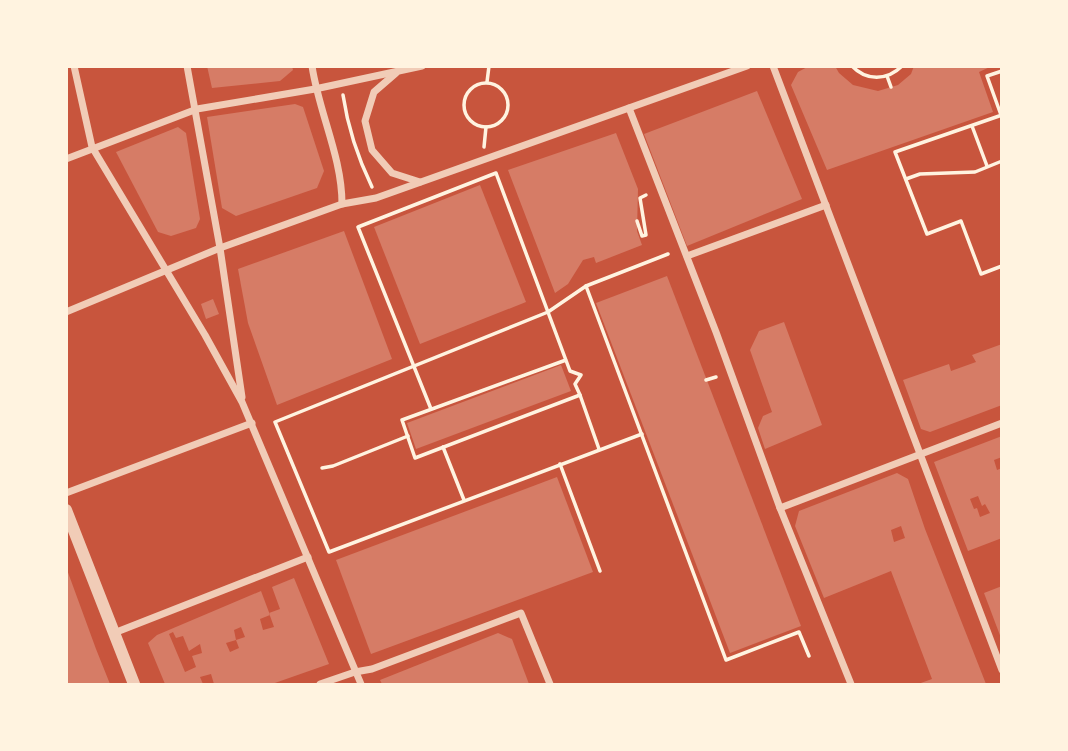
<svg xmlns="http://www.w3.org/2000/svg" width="1068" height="751" font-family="'Archivo Narrow',sans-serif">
<rect width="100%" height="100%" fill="#c8553d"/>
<g fill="#d67c66" fill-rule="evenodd">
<polygon points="207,66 292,66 293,70 280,81 212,88"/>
<polygon points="809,66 835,66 839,73 853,85 878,91 898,85 911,74 914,66 992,66 979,72 993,112 827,170 791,85 798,72"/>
<polygon points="757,91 802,199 687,246 644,134"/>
<polygon points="295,104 303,107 324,171 317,188 236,216 222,208 207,117"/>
<polygon points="178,127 186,133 200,219 196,228 171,236 158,232 116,152"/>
<polygon points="616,133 638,189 637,231 642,245 596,263 594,257 583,260 568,284 555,293 508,170"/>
<polygon points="480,185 526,302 420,344 374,227"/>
<polygon points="344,231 392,359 277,405 248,323 238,269"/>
<polygon points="667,276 801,626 730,653 596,303"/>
<polygon points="213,299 219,314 206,319 201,304"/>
<polygon points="784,322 822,425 765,449 758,428 763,416 772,412 750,350 759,331"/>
<polygon points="1002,344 1002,405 930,432 921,429 903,380 949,364 951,371 976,362 972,355"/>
<polygon points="561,365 571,391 416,449 407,423"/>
<path d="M1002,436v21l-8,3 3,10 5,-2v70l-34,13 -34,-89zM978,496l4,10 3,-2 5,9 -10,4 -3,-9 -3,1 -4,-10z"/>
<path d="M897,473l11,6 17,50 61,155h-68l14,-5 -41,-108 -67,27 -29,-72 4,-15zM901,526l4,12 -11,4 -3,-12z"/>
<polygon points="557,477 593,572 371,654 336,560"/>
<polygon points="66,567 96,649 110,684 66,684"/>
<path d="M294,578l35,86 -57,20h-58l-3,-10 -11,3 3,7h-38l-17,-41 9,-8 104,-44 9,24 -10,4 3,11 11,-3 -5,-14 11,-4 -8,-22zM241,627l4,10 -9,3 3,8 -9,4 -4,-9 10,-3 -2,-10zM173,632l3,6 7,-2 6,15 11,-7 2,9 -10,3 4,11 -11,5 -16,-38z"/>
<polygon points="1002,586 1002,638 1001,638 984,593"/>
<polygon points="498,633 512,639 529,684 382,684 380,680"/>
</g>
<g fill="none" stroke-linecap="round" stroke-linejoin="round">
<g stroke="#fff3e0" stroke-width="3.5">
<path d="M852,66c14,15 35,15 50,0"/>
<polyline points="887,76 891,87"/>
<polyline points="487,82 489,66"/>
<circle cx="486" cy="105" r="22"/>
<path d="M343,95c5,34 14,61 29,92"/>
<polyline points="1001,115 987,76 1002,71"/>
<polyline points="1002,115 895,152 927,234 961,221 981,274 1002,266"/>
<polyline points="972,126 987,166"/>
<polyline points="484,147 486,127"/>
<polyline points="906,179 920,174 975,172 1002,161"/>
<polyline points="637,221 642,236 646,235 640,198 646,195"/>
<polyline points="586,286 726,660 799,632 809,656"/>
<polyline points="706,380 716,377"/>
<polyline points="580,395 599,449"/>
<path d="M431,409l-73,-182 138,-54c25,66 50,132 74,198l11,4 -6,9 5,11 -165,63 -13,-38 164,-60"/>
<polyline points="642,434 329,552 275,422 548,312 586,286 668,254"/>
<polyline points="443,447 464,500"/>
<polyline points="560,464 600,571"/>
<polyline points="322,468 333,466 408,436"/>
</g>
<g stroke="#f1ccb7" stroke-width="7">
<polyline points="74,66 92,147 205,335 242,402 361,684"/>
<polyline points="187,66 220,248 242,397"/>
<path d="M312,66c7,47 30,91 30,138"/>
<polyline points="773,66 1002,670"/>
<polyline points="396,73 374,92 365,121 372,150 392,173 420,182"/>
<polyline points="629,108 716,332 780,508 851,684"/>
<polyline points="66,159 197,109 315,89 422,66"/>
<polyline points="687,256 826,205"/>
<polyline points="66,312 220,248 342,204 376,198 747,66"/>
<polyline points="66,493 252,423"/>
<polyline points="780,508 1002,423"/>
<polyline points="114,633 308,557"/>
<polyline points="320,684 355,672 372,669 521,613 550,684"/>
</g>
<polyline stroke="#f1ccb7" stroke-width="12" points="66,510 134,684"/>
</g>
<rect width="1068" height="751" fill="none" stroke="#fff3e0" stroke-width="136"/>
</svg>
